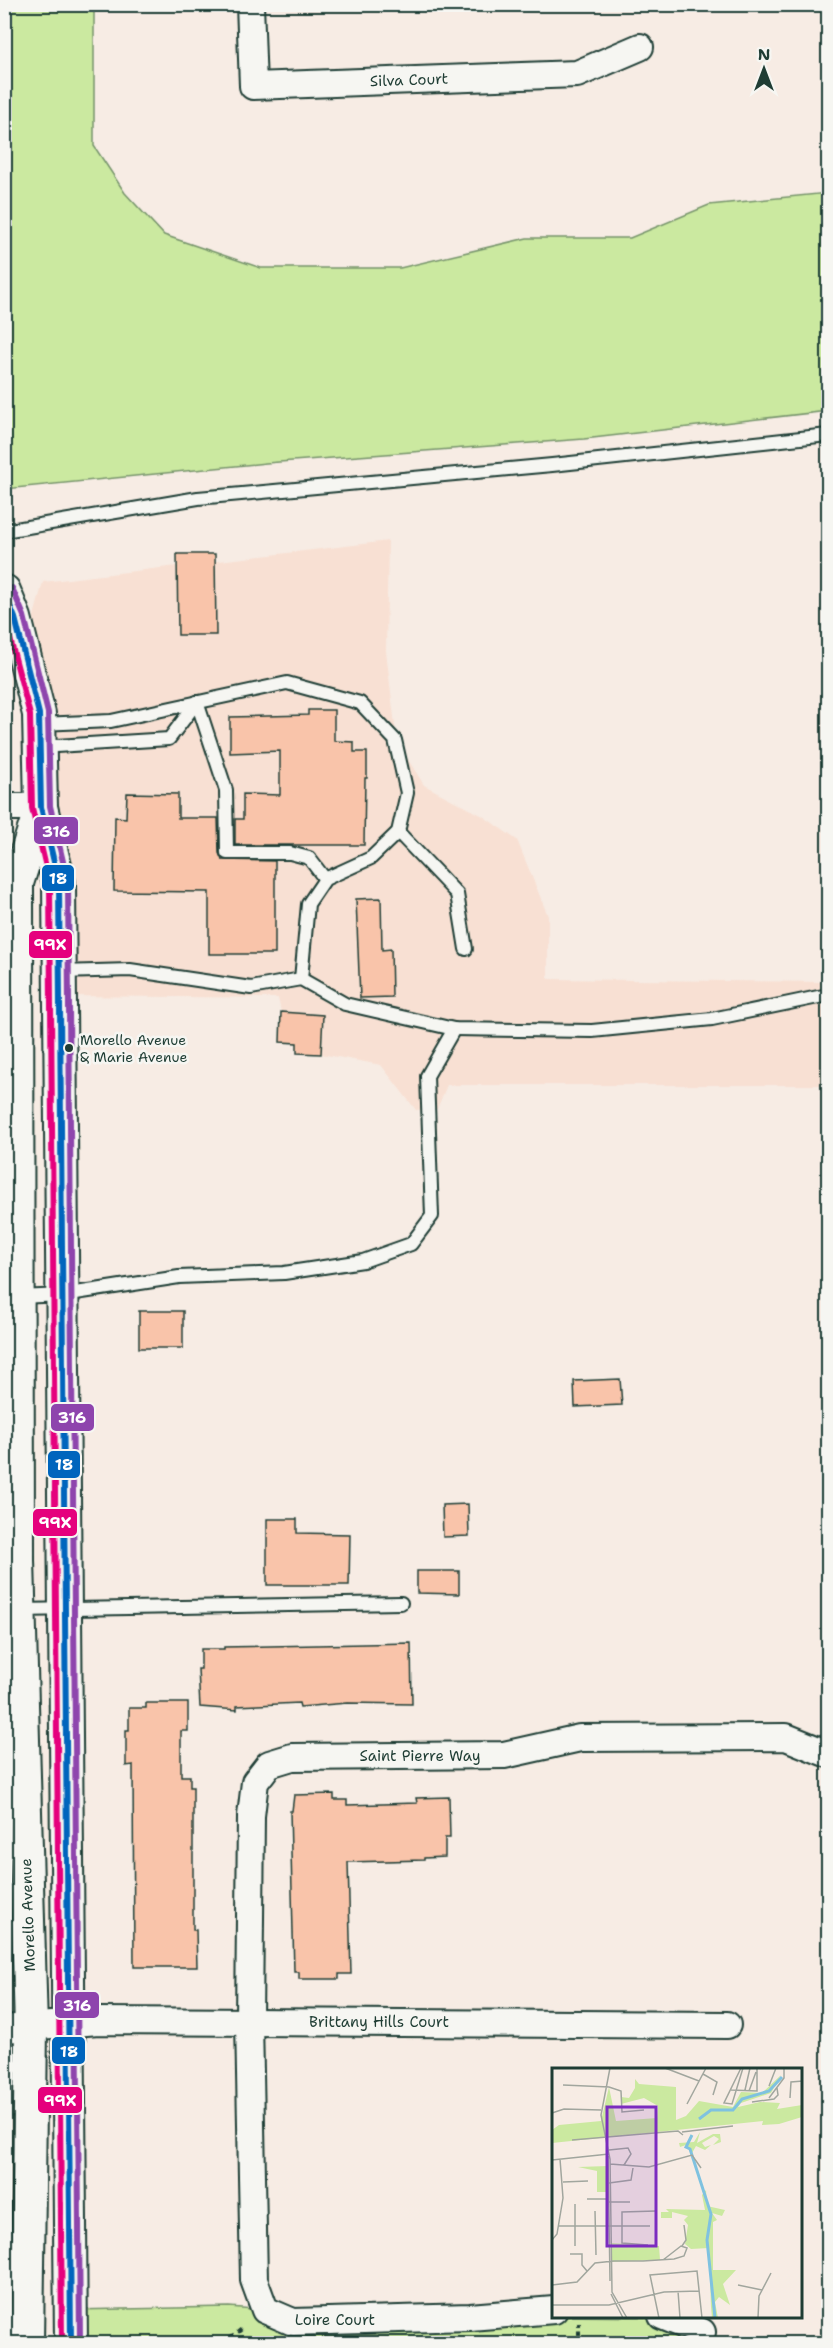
<svg xmlns="http://www.w3.org/2000/svg" width="833" height="2348" font-family="'Shantell Sans',sans-serif">
<rect width="100%" height="100%" fill="#f7ece4"/>
<filter id="ink" filterUnits="userSpaceOnUse"><feTurbulence type="fractalNoise" baseFrequency=".0167" numOctaves="2"/><feDisplacementMap in="SourceGraphic" scale="12" xChannelSelector="R" yChannelSelector="G"/><feConvolveMatrix kernelMatrix="1 2 1 2 8 2 1 2 1" color-interpolation-filters="sRGB"/></filter>
<g filter="url(#ink)">
<polygon fill="#f8e0d3" points="388,541 386,651 397,742 424,785 483,816 517,840 548,916 548,979 828,982 828,1085 447,1085 437,1109 416,1110 381,1065 321,1054 297,1053 297,1043 280,1042 281,1012 278,998 60,996 24,654 43,582"/>
<g fill="#cbe9a0" stroke="#75936a" stroke-width="1.5">
<polygon points="5,4 94,5 94,146 125,193 164,235 261,268 400,268 527,238 630,238 709,205 828,193 828,411 584,439 266,463 5,489"/>
<polygon points="229,2307 265,2310 554,2316 662,2317 702,2332 718,2343 71,2343 70,2310"/>
</g>
<g fill="#f9c4aa" stroke="#1f3d34" stroke-width="1.5">
<polygon points="177,554 215,554 216,635 178,635"/>
<polygon points="308,710 334,710 334,741 354,742 354,752 367,752 367,778 365,778 364,845 235,845 235,819 243,819 243,794 280,795 280,751 230,753 230,717 308,715"/>
<polygon points="127,793 178,794 178,818 218,818 219,853 222,860 275,861 275,954 209,954 209,892 114,891 115,817 126,818"/>
<polygon points="381,898 382,950 391,949 392,997 360,998 356,899"/>
<polygon points="281,1012 323,1015 321,1054 297,1053 297,1043 280,1042"/>
<rect x="139" y="1311" width="44" height="37"/>
<polygon points="620,1379 622,1405 575,1407 574,1381"/>
<polygon points="468,1504 469,1536 443,1537 442,1505"/>
<polygon points="267,1519 297,1519 297,1533 350,1534 349,1585 267,1585"/>
<polygon points="417,1571 459,1571 459,1594 417,1593"/>
<polygon points="411,1643 412,1704 347,1703 300,1707 299,1703 237,1706 237,1710 200,1707 198,1669 201,1669 201,1649 224,1649 224,1647"/>
<polygon points="146,1703 188,1703 188,1731 181,1731 181,1776 190,1776 190,1787 193,1787 193,1930 196,1930 197,1967 134,1967 133,1765 126,1766 126,1730 129,1730 129,1708 146,1708"/>
<polygon points="334,1794 334,1800 347,1800 347,1805 417,1803 416,1798 449,1797 450,1838 445,1838 445,1857 424,1858 424,1860 348,1862 351,1974 339,1974 339,1979 299,1979 299,1972 294,1972 290,1811 292,1811 294,1795"/>
</g>
<g fill="none" stroke-linecap="round" stroke-linejoin="round">
<defs>
<g id="service">
<polyline points="4,531 198,498 552,465 828,435"/>
<polyline points="197,702 226,790 227,853 290,853 309,858 325,879"/>
<polyline points="40,724 111,721 287,683 360,703 395,740 407,793 398,832 371,858 325,879 308,904 301,979"/>
<polyline points="40,747 169,739 197,702"/>
<polyline points="398,832 457,894 466,949"/>
<polyline points="60,972 130,970 251,988 301,979 345,1004 454,1029 592,1031 712,1019 828,995"/>
<polyline points="19,1297 63,1295 179,1277 284,1273 363,1261 411,1244 432,1216 427,1076 454,1029"/>
<polyline points="20,1610 401,1603"/>
</g>
<g id="minor">
<polyline points="250,4 253,86 577,74 640,47"/>
<polyline points="4,807 41,807"/>
<polyline points="4,2029 98,2021 727,2025"/>
<polyline points="554,2310 470,2317 293,2322 265,2310 254,2280 249,2021 251,1816 255,1782 269,1764 292,1757 504,1755 580,1738 786,1737 828,1754"/>
<polyline points="662,2316 702,2332"/>
</g>
<g id="tertiary">
<polyline points="4,591 15,618 39,714 41,807 59,883 71,2344"/>
<polyline points="27,2344 31,2028 18,1560 17,883 41,808"/>
</g>
</defs>
<use href="#service" stroke="#1f3d34" stroke-width="16"/>
<use href="#minor" stroke="#1f3d34" stroke-width="30"/>
<use href="#tertiary" stroke="#1f3d34" stroke-width="36"/>
<g stroke="#1f3d34" stroke-width="4" stroke-dasharray="4.5 4.5" stroke-linecap="butt">
<polyline points="224,2344 244,2327"/>
<polyline points="579,2344 579,2323"/>
</g>
<use href="#service" stroke="#f6f6f2" stroke-width="12"/>
<use href="#minor" stroke="#f6f6f2" stroke-width="26"/>
<use href="#tertiary" stroke="#f6f6f2" stroke-width="32"/>
<defs>
<polyline id="bus-1" points="4,592 15,618 39,714 41,807 59,883 71,2344"/>
<polyline id="bus-2" points="4,616 30,715 32,808 50,884 62,2344"/>
<polyline id="bus-3" points="12,588 24,616 48,713 50,806 68,883 80,2344"/>
</defs>
<use href="#bus-1" stroke="#f6f6f2" stroke-width="10"/>
<use href="#bus-2" stroke="#f6f6f2" stroke-width="10"/>
<use href="#bus-3" stroke="#f6f6f2" stroke-width="10"/>
<use href="#bus-1" stroke="#0065bd" stroke-width="6"/>
<use href="#bus-2" stroke="#e5007d" stroke-width="6"/>
<use href="#bus-3" stroke="#8e44ad" stroke-width="6"/>
</g>
</g>
<circle fill="#1f3d34" stroke="#f6f6f2" stroke-width="2" cx="69" cy="1048" r="5"/>
<g text-anchor="middle" dominant-baseline="central" stroke-width="5" stroke-linejoin="round" paint-order="stroke">
<g font-size="14" fill="#1f3d34" stroke="#f6f6f2" text-anchor="start">
<text x="80" y="1040">Morello Avenue<tspan x="80" dy="17">&amp; Marie Avenue</tspan></text>
</g>
<g font-size="15" fill="#1f3d34" stroke="#f6f6f2">
<text transform="translate(409 80) rotate(-2)">Silva Court</text>
<text x="420" y="1756">Saint Pierre Way</text>
<text transform="translate(28 1915) rotate(-92)">Morello Avenue</text>
<text x="379" y="2022">Brittany Hills Court</text>
<text x="335" y="2320">Loire Court</text>
</g>
</g>
<g transform="translate(552 2068)">
<rect width="250" height="250" fill="#f7ece4"/>
<path d="M229,7l-10,18 -30,10 -3,4 22,-5 20,1 -3,6 25,-4v12l-23,7 -17,1 1,-4 -211,22v-13l7,-5 42,-4 8,-34 7,34 41,-3 1,-12 -14,-8 -23,6v-7l8,1 6,-10v-9l4,5 37,3v33l10,-4 13,-15 34,6 8,-15 21,1zM148,64l-3,11 16,-9h7l1,8 -8,3 6,-6 -5,-3 -12,7 3,4 6,-2 -6,5 -9,-4 -4,7 -6,-8 -6,2 -1,-4 15,-1zM56,98v26h-11v-21l-19,-4zM154,122l1,16 18,4 -3,6 -10,-3 5,7 -4,2v48h23l-13,14 7,21 -11,-8 -4,5 3,16h-6l-1,-11 -2,-59 -18,1 -6,-5 3,-19 -4,-5 4,-4 -16,-4v6h-11v-6h8l-3,-3 39,1 -3,-15zM59,175l48,3 1,14 -49,2z" fill="#cbe9a0"/>
<path fill="none" stroke="#7fc2e0" stroke-width="3" d="M147,51l12,-9h22l9,-11 27,-8 13,-14M140,67l-6,12 4,2 21,65 -4,26 8,78"/>
<path fill="none" stroke="#a1a69e" stroke-width="1.5" d="M58,0l-9,47 9,44 2,133 15,26M113,0l34,13M189,0l-17,35 8,1 11,-36M151,6l14,8 -4,13M11,17l46,2 12,4 1,21 22,-2M217,18l7,-18M179,22l26,1v-23M193,22l5,-22M197,23l7,-19M217,30l15,-20v-10M238,30l1,-16 12,-1M200,34l22,-3 4,-4 -1,-7M135,36l19,-36M0,45l12,-4 37,1M130,64l51,-6M20,72l106,-9 5,4M57,82l19,-2 3,6 -7,11M56,88l2,125M0,92l57,-6M58,96l39,3 43,-12 9,13M11,114l25,-1M57,115l22,-3 2,-12M35,131h21M57,134h21M23,136v42M43,143l1,44M6,158h92M0,172l5,-6 6,-36 -3,-39M96,177l-26,-2v-31l34,-1M130,178l4,-6 -2,-15M18,186h12v11l5,6M0,217l25,-3 18,-19 19,-2h29l31,-2 10,-3 3,-8 -6,-2 -18,14M186,217l24,5M126,223l2,27M59,226l12,24M0,237h57l55,-13 35,-1M107,250l-9,-43 47,-4 5,47M206,250l1,-22 12,-23"/>
<path fill="#7b2cbf" fill-opacity="0.15" stroke="#7b2cbf" stroke-width="3" d="M55,39h49v139h-49z"/>
<rect width="250" height="250" fill="none" stroke="#1f3d34" stroke-width="3"/>
</g>
<g stroke="#f6f6f2" stroke-width="2">
<rect x="33" y="816" width="46" height="29" rx="6" fill="#8e44ad"/>
<rect x="41" y="864" width="34" height="28" rx="6" fill="#0065bd"/>
<rect x="28" y="930" width="45" height="29" rx="6" fill="#e5007d"/>
<rect x="50" y="1403" width="45" height="29" rx="6" fill="#8e44ad"/>
<rect x="47" y="1450" width="34" height="29" rx="6" fill="#0065bd"/>
<rect x="32" y="1508" width="46" height="29" rx="6" fill="#e5007d"/>
<rect x="54" y="1991" width="46" height="28" rx="6" fill="#8e44ad"/>
<rect x="51" y="2036" width="35" height="29" rx="6" fill="#0065bd"/>
<rect x="37" y="2086" width="46" height="28" rx="6" fill="#e5007d"/>
</g>
<g font-size="16" text-anchor="middle" font-weight="bold" fill="#fff">
<text x="56" y="837">316</text>
<text x="58" y="884">18</text>
<text x="50" y="950">99X</text>
<text x="72" y="1423">316</text>
<text x="64" y="1470">18</text>
<text x="55" y="1528">99X</text>
<text x="77" y="2011">316</text>
<text x="69" y="2057">18</text>
<text x="60" y="2106">99X</text>
</g>
<rect width="833" height="2348" fill="none" stroke="#f6f6f2" stroke-width="24"/>
<rect x="12" y="12" width="809" height="2324" fill="none" stroke="#1f3d34" stroke-width="2" filter="url(#ink)"/>
<g transform="translate(764 69)" stroke="#f6f6f2" stroke-width="4.5" paint-order="stroke">
<path d="M0-4.5L10 22L0 15L-10 22Z" fill="#1f3d34"/>
<text y="-9" font-size="16" font-weight="bold" text-anchor="middle" fill="#1f3d34">N</text>
</g>
</svg>
